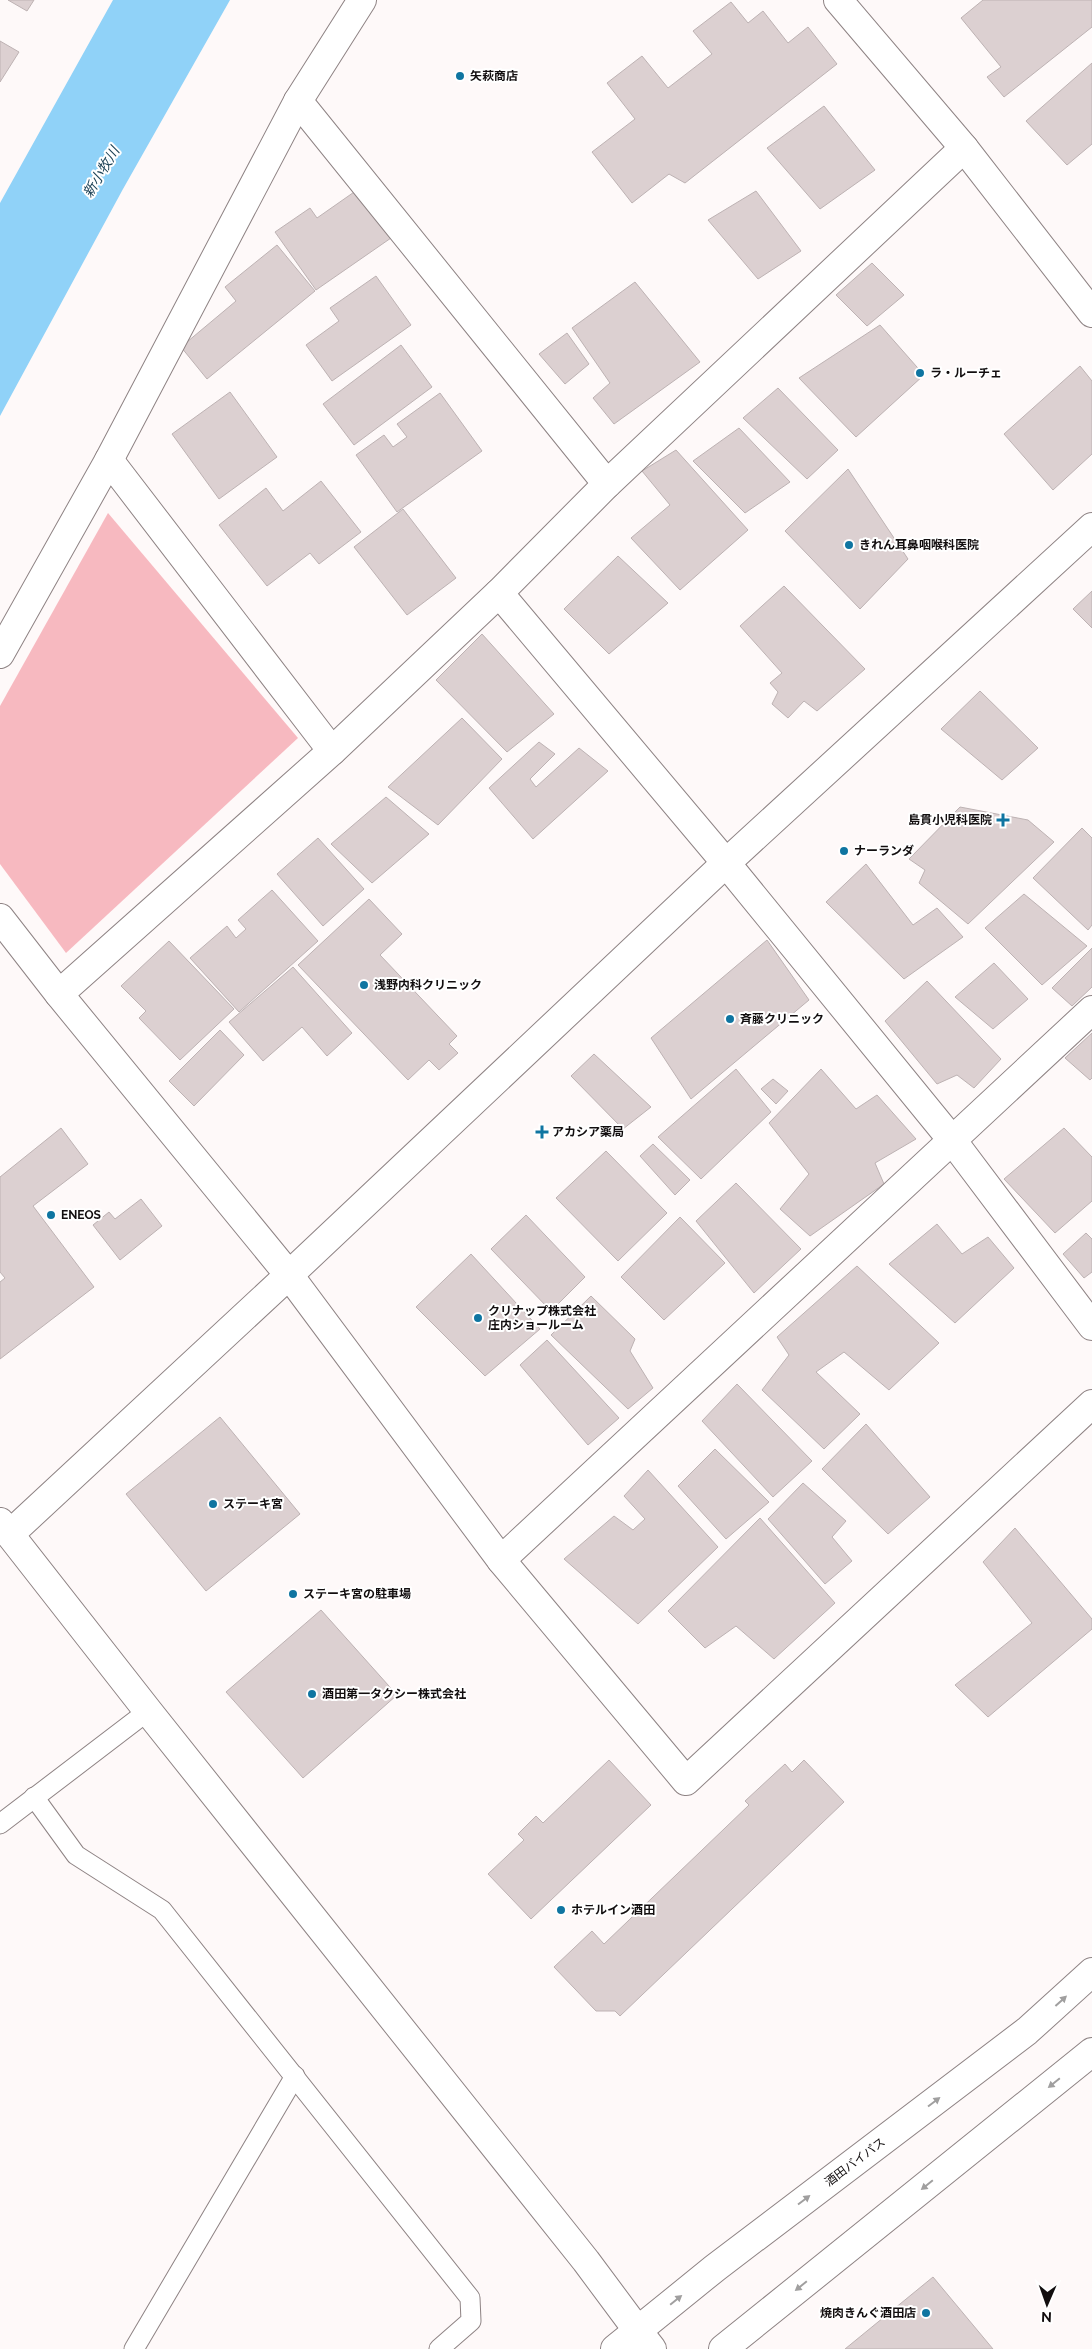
<svg xmlns="http://www.w3.org/2000/svg" width="1092" height="2349" font-family="Raleway,'Noto Sans JP',sans-serif">
<rect width="100%" height="100%" fill="#fef9f9"/>
<polygon fill="#f7b9c0" points="108,513 298,738 66,953 0,864 0,706"/>
<polygon fill="#90d2f8" points="113,0 230,0 123,189 0,416 0,203"/>
<g fill="#dcd0d1" stroke="#bdb2b3">
<polygon points="8,0 34,0 27,11"/>
<polygon points="983,0 1092,0 1092,27 1004,97 987,77 1001,67 961,18"/>
<polygon points="731,2 748,23 763,11 788,43 808,27 837,64 685,183 669,174 632,203 592,152 635,119 607,83 642,56 668,88 712,54 693,31"/>
<polygon points="0,41 19,52 0,82"/>
<polygon points="1092,63 1092,144 1067,165 1026,121"/>
<polygon points="824,106 875,170 820,209 767,148"/>
<polygon points="357,190 391,238 316,290 275,232 310,208 317,218"/>
<polygon points="756,191 801,251 758,279 708,220"/>
<polygon points="277,245 315,291 207,379 181,347 236,301 225,287"/>
<polygon points="872,263 904,295 867,326 836,295"/>
<polygon points="376,276 411,325 332,381 306,345 339,321 330,308"/>
<polygon points="635,282 700,362 614,424 593,398 610,383 572,328"/>
<polygon points="880,325 924,375 856,437 799,378"/>
<polygon points="567,333 589,364 565,384 539,354"/>
<polygon points="401,345 432,387 354,445 323,404"/>
<polygon points="1080,366 1092,381 1092,454 1053,490 1004,434"/>
<polygon points="778,388 838,450 807,479 743,418"/>
<polygon points="230,392 277,457 219,499 172,434"/>
<polygon points="440,393 482,451 397,512 356,455 384,435 393,447 407,437 397,424"/>
<polygon points="739,428 790,482 745,513 693,461"/>
<polygon points="676,450 748,530 680,590 631,538 670,505 642,471"/>
<polygon points="848,469 908,559 860,609 785,531"/>
<polygon points="321,481 361,532 319,564 310,553 267,586 219,525 266,488 283,511"/>
<polygon points="403,509 456,578 407,615 354,547"/>
<polygon points="618,556 668,603 609,654 564,609"/>
<polygon points="784,586 865,669 817,711 804,701 788,718 772,704 778,692 770,683 782,673 740,626"/>
<polygon points="1092,591 1092,628 1073,609"/>
<polygon points="482,634 554,714 507,752 436,680"/>
<polygon points="980,691 1038,748 1002,780 941,729"/>
<polygon points="462,718 502,759 438,825 388,787"/>
<polygon points="539,742 555,754 530,779 536,787 579,748 608,771 533,839 489,788"/>
<polygon points="386,797 429,834 372,883 331,844"/>
<polygon points="960,807 1028,820 1054,842 968,924 919,883 925,870 909,859"/>
<polygon points="1082,828 1092,838 1092,925 1088,930 1033,878"/>
<polygon points="318,838 364,889 323,926 277,874"/>
<polygon points="866,864 913,925 937,908 963,937 904,979 826,902"/>
<polygon points="272,890 318,941 239,1012 190,958 227,926 236,938 246,929 238,920"/>
<polygon points="1024,894 1087,946 1042,985 985,928"/>
<polygon points="369,899 402,934 380,955 457,1036 449,1044 458,1053 439,1070 429,1060 408,1080 298,965"/>
<polygon points="767,940 809,1000 691,1099 651,1038"/>
<polygon points="169,941 234,1009 180,1060 139,1018 146,1011 121,986"/>
<polygon points="1092,948 1092,987 1072,1006 1052,988"/>
<polygon points="994,963 1028,999 993,1029 955,997"/>
<polygon points="293,967 352,1033 327,1056 302,1027 263,1061 229,1022"/>
<polygon points="927,981 1001,1059 974,1088 957,1075 937,1084 885,1021"/>
<polygon points="220,1030 244,1055 194,1106 169,1081"/>
<polygon points="1092,1033 1092,1078 1090,1080 1065,1058"/>
<polygon points="594,1054 651,1107 623,1129 571,1076"/>
<polygon points="736,1069 771,1112 701,1179 658,1137"/>
<polygon points="821,1069 856,1109 877,1095 916,1139 875,1163 884,1184 810,1236 780,1209 809,1174 769,1123"/>
<polygon points="773,1079 788,1091 776,1104 761,1089"/>
<polygon points="61,1128 88,1164 33,1206 94,1287 0,1359 0,1282 5,1278 0,1272 0,1177"/>
<polygon points="1064,1128 1092,1157 1092,1201 1055,1233 1004,1179"/>
<polygon points="653,1144 690,1180 675,1195 640,1156"/>
<polygon points="606,1151 667,1213 618,1261 556,1198"/>
<polygon points="736,1183 801,1249 754,1293 696,1221"/>
<polygon points="141,1199 162,1226 120,1260 93,1225 109,1212 115,1219"/>
<polygon points="526,1215 585,1277 551,1311 491,1249"/>
<polygon points="680,1217 725,1263 664,1320 621,1277"/>
<polygon points="937,1224 962,1254 988,1237 1014,1268 955,1323 889,1264"/>
<polygon points="1086,1233 1092,1239 1092,1272 1084,1278 1063,1254"/>
<polygon points="471,1254 540,1329 485,1376 416,1307"/>
<polygon points="857,1266 939,1343 889,1390 844,1352 816,1372 860,1414 824,1449 762,1390 789,1355 777,1337"/>
<polygon points="591,1296 635,1339 630,1351 653,1388 628,1409 551,1335"/>
<polygon points="547,1340 619,1418 588,1445 520,1365"/>
<polygon points="737,1384 812,1461 773,1497 702,1421"/>
<polygon points="220,1417 300,1514 206,1591 126,1494"/>
<polygon points="866,1424 930,1497 888,1534 822,1469"/>
<polygon points="715,1449 769,1502 726,1539 678,1486"/>
<polygon points="648,1470 718,1547 638,1624 564,1559 614,1516 633,1530 645,1519 624,1496"/>
<polygon points="803,1483 846,1521 832,1537 852,1561 825,1584 768,1519"/>
<polygon points="760,1518 835,1603 774,1659 736,1626 705,1648 668,1611"/>
<polygon points="1015,1528 1092,1619 1092,1629 988,1717 955,1685 1032,1623 983,1562"/>
<polygon points="321,1610 397,1695 303,1778 226,1692"/>
<polygon points="609,1760 651,1805 531,1919 488,1874 524,1840 518,1834 536,1816 543,1823"/>
<polygon points="804,1760 844,1802 620,2016 615,2011 596,2011 554,1967 592,1931 604,1944 749,1805 745,1801 785,1764 792,1772"/>
<polygon points="933,2277 993,2349 845,2349"/>
</g>
<g fill="none" stroke-linecap="round" stroke-linejoin="round">
<defs>
<g id="service">
<polyline points="34,1797 76,1855 162,1910 470,2298 471,2321 439,2349"/>
<polyline points="0,1824 148,1711"/>
<polyline points="134,2349 295,2076"/>
</g>
<g id="minor">
<polyline points="298,101 607,484"/>
<polyline points="109,460 332,751"/>
<polyline points="499,593 726,863 952,1140 1092,1326"/>
<polyline points="0,654 109,460 298,101 362,0"/>
<polyline points="0,918 59,994 289,1275 501,1560 686,1781 1092,1404"/>
<polyline points="59,994 332,751 499,593 607,484 964,148"/>
<polyline points="10,1534 289,1275 726,863 1092,527"/>
<polyline points="501,1560 1092,1010"/>
</g>
<g id="tertiary">
<polyline points="838,0 964,148 1092,313"/>
<polyline points="0,1522 148,1711 586,2261 638,2331"/>
</g>
<polyline id="secondary" points="638,2331 652,2349"/>
<g id="trunk">
<polyline points="615,2349 715,2268 1027,2031 1092,1972"/>
<polyline points="723,2349 1092,2052"/>
</g>
</defs>
<use href="#service" stroke="#8e8384" stroke-width="21"/>
<use href="#minor" stroke="#8e8384" stroke-width="30"/>
<use href="#tertiary" stroke="#8e8384" stroke-width="30"/>
<use href="#secondary" stroke="#8e8384" stroke-width="30"/>
<use href="#trunk" stroke="#8e8384" stroke-width="30"/>
<use href="#service" stroke="#fff" stroke-width="19"/>
<use href="#minor" stroke="#fff" stroke-width="28"/>
<use href="#tertiary" stroke="#fff" stroke-width="28"/>
<use href="#secondary" stroke="#fff" stroke-width="28"/>
<use href="#trunk" stroke="#fff" stroke-width="28"/>
</g>
<defs><path id="oneway-solid" d="M-6-.8H1V-3.2L6.5 0L1 3.2V.8H-6Z" transform="scale(1.25)"/></defs>
<g fill="#a09f9f">
<use href="#oneway-solid" transform="translate(1061 2001) rotate(-42)"/>
<use href="#oneway-solid" transform="translate(1054 2083) rotate(141)"/>
<use href="#oneway-solid" transform="translate(934 2102) rotate(-37)"/>
<use href="#oneway-solid" transform="translate(927 2185) rotate(141)"/>
<use href="#oneway-solid" transform="translate(804 2200) rotate(-37)"/>
<use href="#oneway-solid" transform="translate(801 2286) rotate(141)"/>
<use href="#oneway-solid" transform="translate(676 2300) rotate(-39)"/>
</g>
<g fill="#0f75a1" stroke="#fff" stroke-width="2">
<circle cx="460" cy="76" r="5"/>
<circle cx="920" cy="373" r="5"/>
<circle cx="849" cy="545" r="5"/>
<path d="M1000.5 812.5h5v5h5v5h-5v5h-5v-5h-5v-5h5z"/>
<circle cx="844" cy="851" r="5"/>
<circle cx="364" cy="985" r="5"/>
<circle cx="730" cy="1019" r="5"/>
<path d="M539.5 1124.5h5v5h5v5h-5v5h-5v-5h-5v-5h5z"/>
<circle cx="51" cy="1215" r="5"/>
<circle cx="478" cy="1318" r="5"/>
<circle cx="213" cy="1504" r="5"/>
<circle cx="293" cy="1594" r="5"/>
<circle cx="312" cy="1694" r="5"/>
<circle cx="561" cy="1910" r="5"/>
<circle cx="926" cy="2313" r="5"/>
</g>
<g text-anchor="middle" dominant-baseline="central" stroke-width="4" stroke-linejoin="round" paint-order="stroke">
<g font-size="12" font-weight="bold" fill="#120e0f" stroke="#fff" text-anchor="start">
<text x="470" y="76">矢萩商店</text>
<text x="930" y="373">ラ・ルーチェ</text>
<text x="859" y="545">きれん耳鼻咽喉科医院</text>
<text x="992" y="820" text-anchor="end">島貫小児科医院</text>
<text x="854" y="851">ナーランダ</text>
<text x="374" y="985">浅野内科クリニック</text>
<text x="740" y="1019">斉藤クリニック</text>
<text x="552" y="1132">アカシア薬局</text>
<text x="61" y="1215">ENEOS</text>
<text x="488" y="1311">クリナップ株式会社<tspan x="488" dy="14">庄内ショールーム</tspan></text>
<text x="223" y="1504">ステーキ宮</text>
<text x="303" y="1594">ステーキ宮の駐車場</text>
<text x="322" y="1694">酒田第一タクシー株式会社</text>
<text x="571" y="1910">ホテルイン酒田</text>
<text x="916" y="2313" text-anchor="end">焼肉きんぐ酒田店</text>
</g>
<g font-size="12" fill="#120e0f" stroke="#fff">
<text transform="translate(855 2162) rotate(-37)">酒田バイパス</text>
</g>
<g font-size="14" font-style="italic" fill="#1d4256" stroke="#fff">
<text transform="translate(101 172) rotate(-59)">新小牧川</text>
</g>
</g>
<g transform="translate(1047 2304) rotate(182)" stroke="#ffffff" stroke-width="4" paint-order="stroke">
<path d="M0-4L9 19L0 12L-9 19Z" fill="#120e0f"/>
<text y="-8" font-size="14" font-weight="bold" text-anchor="middle" fill="#120e0f">N</text>
</g>
</svg>
